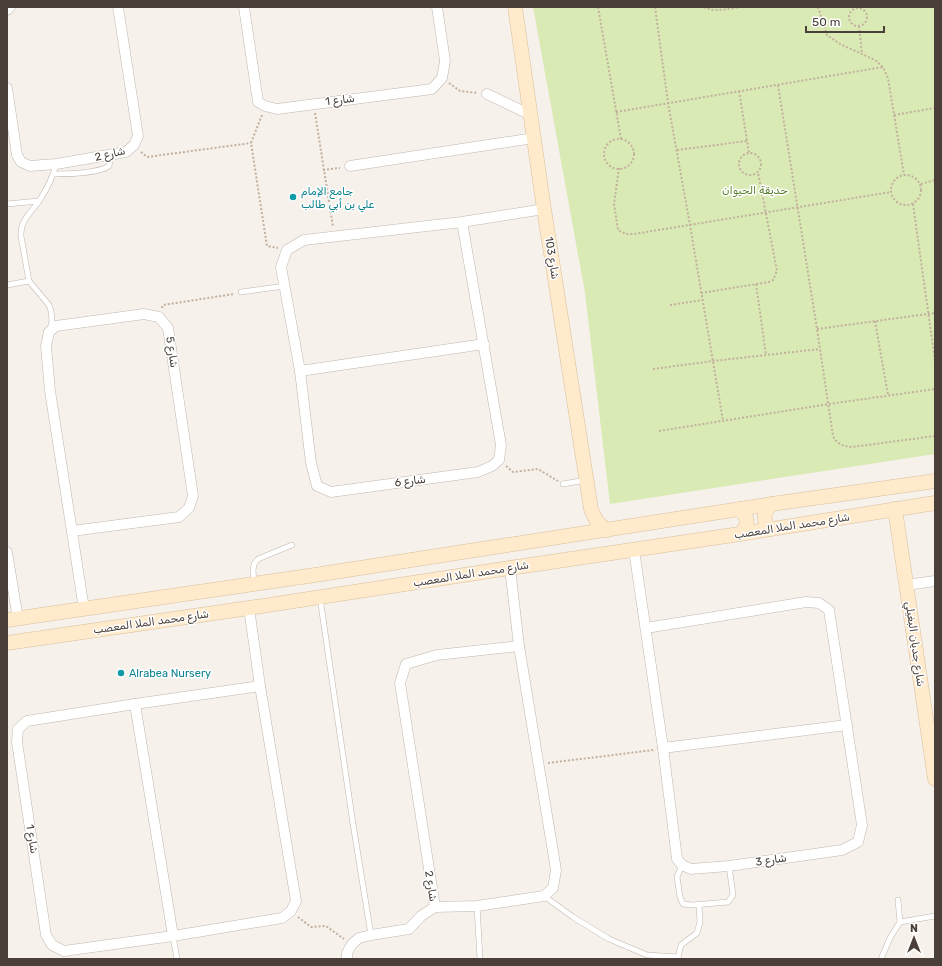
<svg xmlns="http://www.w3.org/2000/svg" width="942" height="966" font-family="Rubik,Vazirmatn,sans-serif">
<rect width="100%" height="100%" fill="#f6f1eb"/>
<polygon fill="#daeab4" points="533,7 935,7 935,454 610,504 585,293"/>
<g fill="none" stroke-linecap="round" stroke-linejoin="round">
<defs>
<g id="lane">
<path d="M54,174c13,0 45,-1 55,-8l2,-11"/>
<polyline points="7,204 39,201"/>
<polyline points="7,285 29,281"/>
<polyline points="241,292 285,286"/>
<path d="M50,329l2,-8 -1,-10 -2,-6 -20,-24 -8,-45c-1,-16 10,-23 18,-35 8,-12 14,-23 17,-37"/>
<polyline points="563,484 586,480"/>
<polyline points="254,583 253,570 254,564 258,559 292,545"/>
<polyline points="320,598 353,824 371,935"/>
<polyline points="682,865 677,877 680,897 683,904 693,905 728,902 733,895 729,866"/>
<polyline points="544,896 573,917 609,939 647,955 678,957"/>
<polyline points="898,900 900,922"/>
<polyline points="477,906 480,959"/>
<polyline points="173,936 177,959"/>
<polyline points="679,959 678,957 681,945 697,933 700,922 699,905"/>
<polyline points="881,959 890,938 900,922 935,916"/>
</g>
<g id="street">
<polyline points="244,7 258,102 265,106 277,109 432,89 442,78 445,61 437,7"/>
<polyline points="7,10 10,7"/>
<polyline points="7,88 17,155 21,162 30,166 56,164 126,152 134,145 138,136 118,7"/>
<polyline points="487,94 531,115"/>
<polyline points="350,166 534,138"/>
<polyline points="462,222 501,445 499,460 492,466 478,472 331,492 317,486 311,463 300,371 281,267 287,250 304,240 462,222 544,209"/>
<polyline points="300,371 484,344"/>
<polyline points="72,531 179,517 189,508 193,496 168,328 159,317 144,314 56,326 49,332 46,346 50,391 84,609"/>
<polyline points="634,550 663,748 677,859 682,865 691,869 729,866 842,850 858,842 862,825 829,610 819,603 806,602 646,628"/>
<polyline points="7,552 18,619"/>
<polyline points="906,585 935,581"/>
<polyline points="249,608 260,686 296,901 291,911 282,918 173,936 64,951 52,945 46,935 17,742 18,729 27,721 135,704 260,686"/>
<polyline points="135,704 173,936"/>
<polyline points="663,748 847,725"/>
<polyline points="435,907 400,683 406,664 437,655 519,646"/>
<polyline points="347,959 347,953 352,944 359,938 371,935 409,929 421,916 435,907 477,906 544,896 553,888 556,870 519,646 510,568"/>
</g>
<g id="secondary">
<path d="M515,7l29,202 47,300c4,10 7,16 16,21"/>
<path d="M739,509c10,9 10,16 1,25"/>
<polyline points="895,509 935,779"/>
<path d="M770,529c-8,-10 -7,-16 2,-25"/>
<polyline points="7,620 315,575 772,504 935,481"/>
<polyline points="7,643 249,608 510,568 740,534 935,503"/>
</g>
</defs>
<use href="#lane" stroke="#c1b7ad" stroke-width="6"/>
<use href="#street" stroke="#c1b7ad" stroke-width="11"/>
<use href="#secondary" stroke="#d8bf9d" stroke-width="15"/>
<g stroke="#c3b09e" stroke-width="2" stroke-dasharray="2 2" stroke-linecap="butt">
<polyline points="598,7 621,139"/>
<polyline points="655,7 668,103 690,225 723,421"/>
<path d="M704,7c11,6 27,1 38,0"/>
<polyline points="818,7 827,35 840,44 875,60 883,67 888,78 904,175"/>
<circle cx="858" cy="17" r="9"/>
<polyline points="859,26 862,54"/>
<polyline points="449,83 460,91 478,93"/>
<path d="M778,85l39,244 16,107c4,9 11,10 19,11l83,-11"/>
<polyline points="739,91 749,153"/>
<polyline points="616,112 883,67"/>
<polyline points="315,113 333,227"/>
<polyline points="262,115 251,143 267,246 278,248"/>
<polyline points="894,115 935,108"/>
<circle cx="619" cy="154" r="15"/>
<polyline points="677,150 747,141"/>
<polyline points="141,152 147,157 251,143"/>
<circle cx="750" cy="164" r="11"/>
<polyline points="619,168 614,204 618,230 626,234 634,234 891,192"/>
<polyline points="323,170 340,168"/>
<circle cx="906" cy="190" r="15"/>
<polyline points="921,184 935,180"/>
<polyline points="913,204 935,361"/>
<polyline points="756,284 766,355"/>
<polyline points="701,293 769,282 773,280 777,271 758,172"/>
<polyline points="670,305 703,300"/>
<polyline points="162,308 163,305 234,294"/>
<polyline points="875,321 888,395"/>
<polyline points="817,329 935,313"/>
<polyline points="653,369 713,361 820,349"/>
<polyline points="659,431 829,404 935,389"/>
<polyline points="506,466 513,472 538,469 558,481"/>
<polyline points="548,763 654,750"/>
<polyline points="298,917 311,927 326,926 344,939"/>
</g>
<use href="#lane" stroke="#fff" stroke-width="5"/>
<use href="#street" stroke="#fff" stroke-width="10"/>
<use href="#secondary" stroke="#ffeacc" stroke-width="14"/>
</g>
<g fill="#0f9aa8" stroke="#fff" stroke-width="1.5">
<circle cx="293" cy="197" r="4"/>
<circle cx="121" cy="673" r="4"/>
</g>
<g text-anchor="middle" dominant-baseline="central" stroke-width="3" stroke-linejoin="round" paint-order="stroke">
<g font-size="11" fill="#4a4039" stroke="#fff">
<text transform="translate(340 100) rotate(-7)">شارع 1</text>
<text transform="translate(110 154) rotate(-13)">شارع 2</text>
<text transform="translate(552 258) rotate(81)">شارع 103</text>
<text transform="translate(172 352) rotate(82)">شارع 5</text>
<text transform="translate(410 481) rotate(-7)">شارع 6</text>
<text transform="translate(792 526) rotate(-9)">شارع محمد الملا المعصب</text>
<text transform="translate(471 574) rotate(-9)">شارع محمد الملا المعصب</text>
<text transform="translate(151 622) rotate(-8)">شارع محمد الملا المعصب</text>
<text transform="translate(915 644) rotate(82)">شارع جديان البغيلي</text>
<text transform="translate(32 839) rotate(81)">شارع 1</text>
<text transform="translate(771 860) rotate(-8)">شارع 3</text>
<text transform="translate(431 886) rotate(81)">شارع 2</text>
</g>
<g font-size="11" fill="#577e2a" stroke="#fff">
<text x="755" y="190">حديقة الحيوان</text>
</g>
<g font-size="11" fill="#0d838f" stroke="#fff" text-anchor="start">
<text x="301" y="191">جامع الإمام<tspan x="301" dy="13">علي بن أبي طالب</tspan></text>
<text x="129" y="673">Alrabea Nursery</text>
</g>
</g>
<rect width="942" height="966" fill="none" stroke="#4a4039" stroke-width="16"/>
<g transform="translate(914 938)" stroke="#ffffff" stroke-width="3" paint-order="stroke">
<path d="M0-3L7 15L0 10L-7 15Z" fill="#4a4039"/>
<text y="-6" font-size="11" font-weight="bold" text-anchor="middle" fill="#4a4039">N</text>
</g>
<path d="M806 26v6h78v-6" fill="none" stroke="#4a4039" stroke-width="2"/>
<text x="812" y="26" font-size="12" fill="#4a4039" stroke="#ffffff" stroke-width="3" paint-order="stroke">50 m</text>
</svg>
